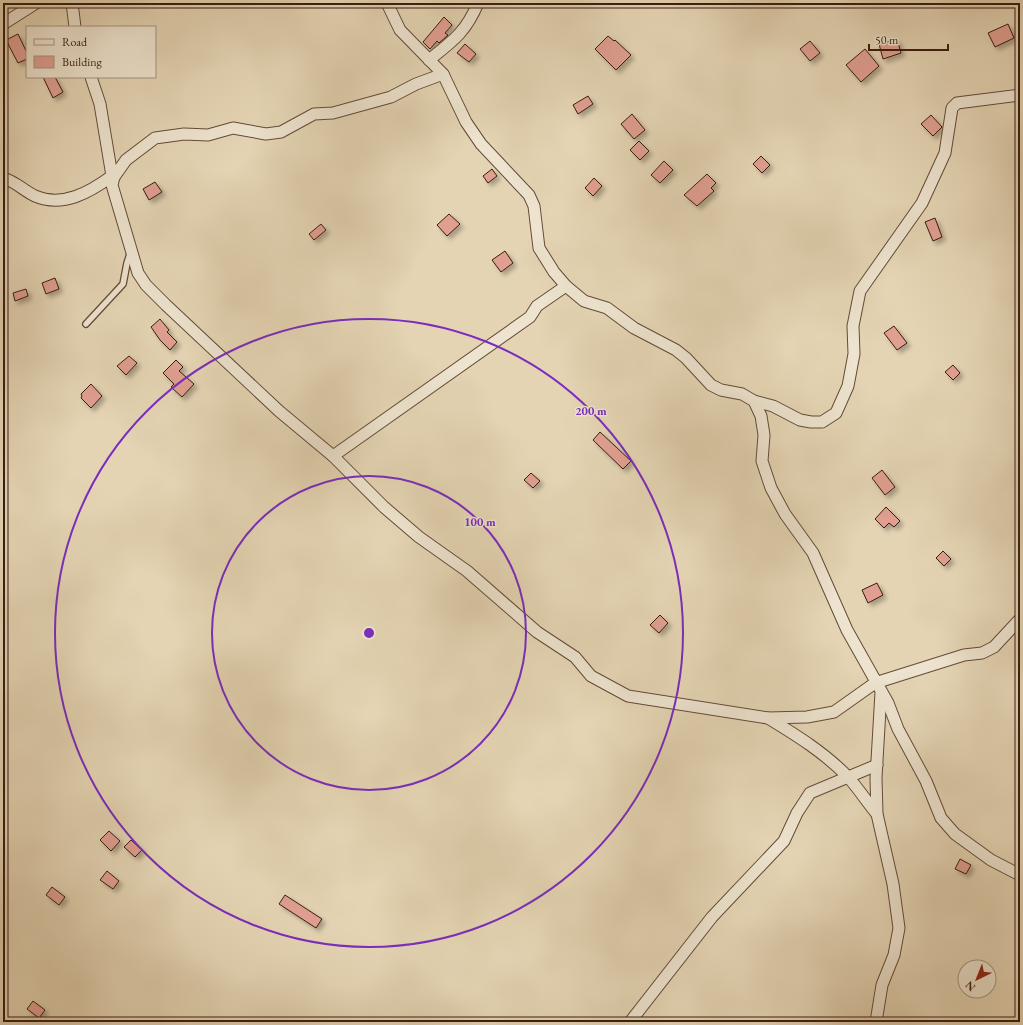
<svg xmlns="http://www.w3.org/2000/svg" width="1023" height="1025" font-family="'EB Garamond',serif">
<defs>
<filter id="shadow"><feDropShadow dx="3.5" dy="3.5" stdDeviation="2" flood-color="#0004"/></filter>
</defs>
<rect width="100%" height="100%" fill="#e4d4b3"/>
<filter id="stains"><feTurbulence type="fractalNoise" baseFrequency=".005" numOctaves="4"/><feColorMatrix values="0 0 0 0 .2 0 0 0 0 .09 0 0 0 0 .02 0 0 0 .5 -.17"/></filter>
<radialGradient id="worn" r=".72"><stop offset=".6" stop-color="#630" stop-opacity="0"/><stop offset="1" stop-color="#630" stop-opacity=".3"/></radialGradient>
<g fill="#e09f91" stroke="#391c10" filter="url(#shadow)">
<polygon points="444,17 452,25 445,33 448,35 439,43 437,41 430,49 423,42"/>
<polygon points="1008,24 1014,38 995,47 988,33"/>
<polygon points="18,34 27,53 27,59 18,63 6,40"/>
<polygon points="608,36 614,41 615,40 631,55 616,70 595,49"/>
<polygon points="897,39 901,53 883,59 879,44"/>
<polygon points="810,41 820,53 810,61 800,49"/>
<polygon points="465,44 476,54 469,62 457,53"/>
<polygon points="865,49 879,66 861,82 846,65"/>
<polygon points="43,77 55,77 63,92 53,98"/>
<polygon points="588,96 593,104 578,114 573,105"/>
<polygon points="632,114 645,130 634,139 621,124"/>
<polygon points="931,115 942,127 933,136 921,124"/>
<polygon points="639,141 649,151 640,160 630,150"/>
<polygon points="761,156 770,165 762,173 753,164"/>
<polygon points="664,161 673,170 660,183 651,175"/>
<polygon points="492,169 497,176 488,183 483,176"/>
<polygon points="707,174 716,183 711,188 714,191 697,206 684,195"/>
<polygon points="594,178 602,186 593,196 585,188"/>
<polygon points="155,182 162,192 149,200 143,189"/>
<polygon points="449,214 460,224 447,236 437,225"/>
<polygon points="935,218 942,237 933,241 925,222"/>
<polygon points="321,224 326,230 314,240 309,234"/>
<polygon points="505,251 513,263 501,272 492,260"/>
<polygon points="55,278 59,289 46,294 42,283"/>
<polygon points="26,289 28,296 15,301 13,293"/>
<polygon points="160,319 169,330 167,332 177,342 170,350 160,340 151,327"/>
<polygon points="894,326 907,343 897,350 884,333"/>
<polygon points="129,356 137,363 126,375 117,366"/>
<polygon points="176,360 183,367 179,371 194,384 182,397 171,387 174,384 163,373"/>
<polygon points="953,365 960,373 953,380 945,372"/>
<polygon points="91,384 102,396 91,408 81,398 82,396 81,394"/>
<polygon points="600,432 631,461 623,469 593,440"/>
<polygon points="882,470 895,487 885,495 872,478"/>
<polygon points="531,473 540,481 533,488 524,480"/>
<polygon points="886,507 900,521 894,527 889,523 884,528 875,519"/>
<polygon points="943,551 951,559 944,566 936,558"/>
<polygon points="877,583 883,595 868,603 862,590"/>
<polygon points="660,615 668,623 659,633 650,625"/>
<polygon points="109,831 120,841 111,851 100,840"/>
<polygon points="131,840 142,850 135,857 124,847"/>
<polygon points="960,859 971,865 966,874 955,869"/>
<polygon points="107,871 119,881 113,889 100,880"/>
<polygon points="52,887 65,897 59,905 46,895"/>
<polygon points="285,895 322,919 316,928 279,904"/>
<polygon points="33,1001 45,1010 39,1018 27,1009"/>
</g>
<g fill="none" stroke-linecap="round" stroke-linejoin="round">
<defs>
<polyline id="lane" points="86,324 123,284 127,263 130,254"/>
<g id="street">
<polyline points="72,3 75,27"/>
<polyline points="387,3 400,30 443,74 466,122 481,144 529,195 534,206 539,248 554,272 566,286 584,301 607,308 634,328 676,350 686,358 711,385 721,390 742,394 754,401 761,416 764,435 762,461 771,488 785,514 813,553 847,630 888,703 898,729 926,781 941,818 955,834 991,860 1020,875"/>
<polyline points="3,24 36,3"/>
<path d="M429,60c24,-19 37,-28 49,-57"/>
<polyline points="443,74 416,84 391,97 333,113 314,114 281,132 266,134 233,128 208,135 184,134 155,138 126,160 114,177 112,185 138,273 146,285 166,305 279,411 333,456 384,507 419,537 467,571 537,632 575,657 591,676 628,696 768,718 807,717 834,712 875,683 964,655 982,653 994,647 1020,619"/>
<polyline points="91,77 100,104 112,176 114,177"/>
<path d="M3,178c12,3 21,13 32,18 28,12 55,-4 77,-20"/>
<polyline points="754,401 773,406 800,420 811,422 822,422 836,413 848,386 854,354 853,326 860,291 922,203 945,153 952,108 957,103 1020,95"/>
<polyline points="333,456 530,317 537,306 566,286"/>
<path d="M768,718c28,17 57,35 80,59 10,11 19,25 29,37"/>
<polyline points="630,1022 712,917 784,841 797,813 810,793 877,765"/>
<polyline points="876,1022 882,985 894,955 899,928 893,884 877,814 876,778 881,692"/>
</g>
</defs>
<use href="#lane" stroke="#644a39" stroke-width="8"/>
<use href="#street" stroke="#644a39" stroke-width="13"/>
<use href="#lane" stroke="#ede3ce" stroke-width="5.5"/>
<use href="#street" stroke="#ede3ce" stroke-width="11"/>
</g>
<g fill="none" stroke="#7b2cbf" stroke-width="2">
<circle cx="369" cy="633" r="157"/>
<circle cx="369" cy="633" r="314"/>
</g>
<circle cx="369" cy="633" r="6" fill="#7b2cbf" stroke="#ede3ce" stroke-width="2"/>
<g font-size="12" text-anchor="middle" font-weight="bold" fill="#7b2cbf" stroke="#ede3ce" stroke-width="3" stroke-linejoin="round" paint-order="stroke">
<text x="591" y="415">200 m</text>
<text x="480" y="526">100 m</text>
</g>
<rect width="1023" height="1025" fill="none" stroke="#e4d4b3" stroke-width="16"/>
<rect x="4" y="4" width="1015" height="1017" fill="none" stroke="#391c10" stroke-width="2"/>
<rect x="8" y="8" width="1007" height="1009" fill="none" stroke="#391c10"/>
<rect x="26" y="26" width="130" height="52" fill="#ede3ce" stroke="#a59382"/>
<rect x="34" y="39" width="20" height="6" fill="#ede3ce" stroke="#a59382"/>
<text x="62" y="46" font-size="12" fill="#391c10">Road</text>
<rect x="34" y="56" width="20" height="12" fill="#e09f91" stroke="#a59382"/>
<text x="62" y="66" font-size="12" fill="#391c10">Building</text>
<g transform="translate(977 979) rotate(223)"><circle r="19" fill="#ede3ce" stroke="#a59382"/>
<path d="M0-3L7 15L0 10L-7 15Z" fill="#8f2418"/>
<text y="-6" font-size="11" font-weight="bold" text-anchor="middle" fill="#391c10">N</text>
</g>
<path d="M869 44v6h79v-6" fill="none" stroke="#391c10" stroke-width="2"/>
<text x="875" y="44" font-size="12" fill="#391c10" stroke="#ede3ce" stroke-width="3" paint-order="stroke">50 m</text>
<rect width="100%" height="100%" filter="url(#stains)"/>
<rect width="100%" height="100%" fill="url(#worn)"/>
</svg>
